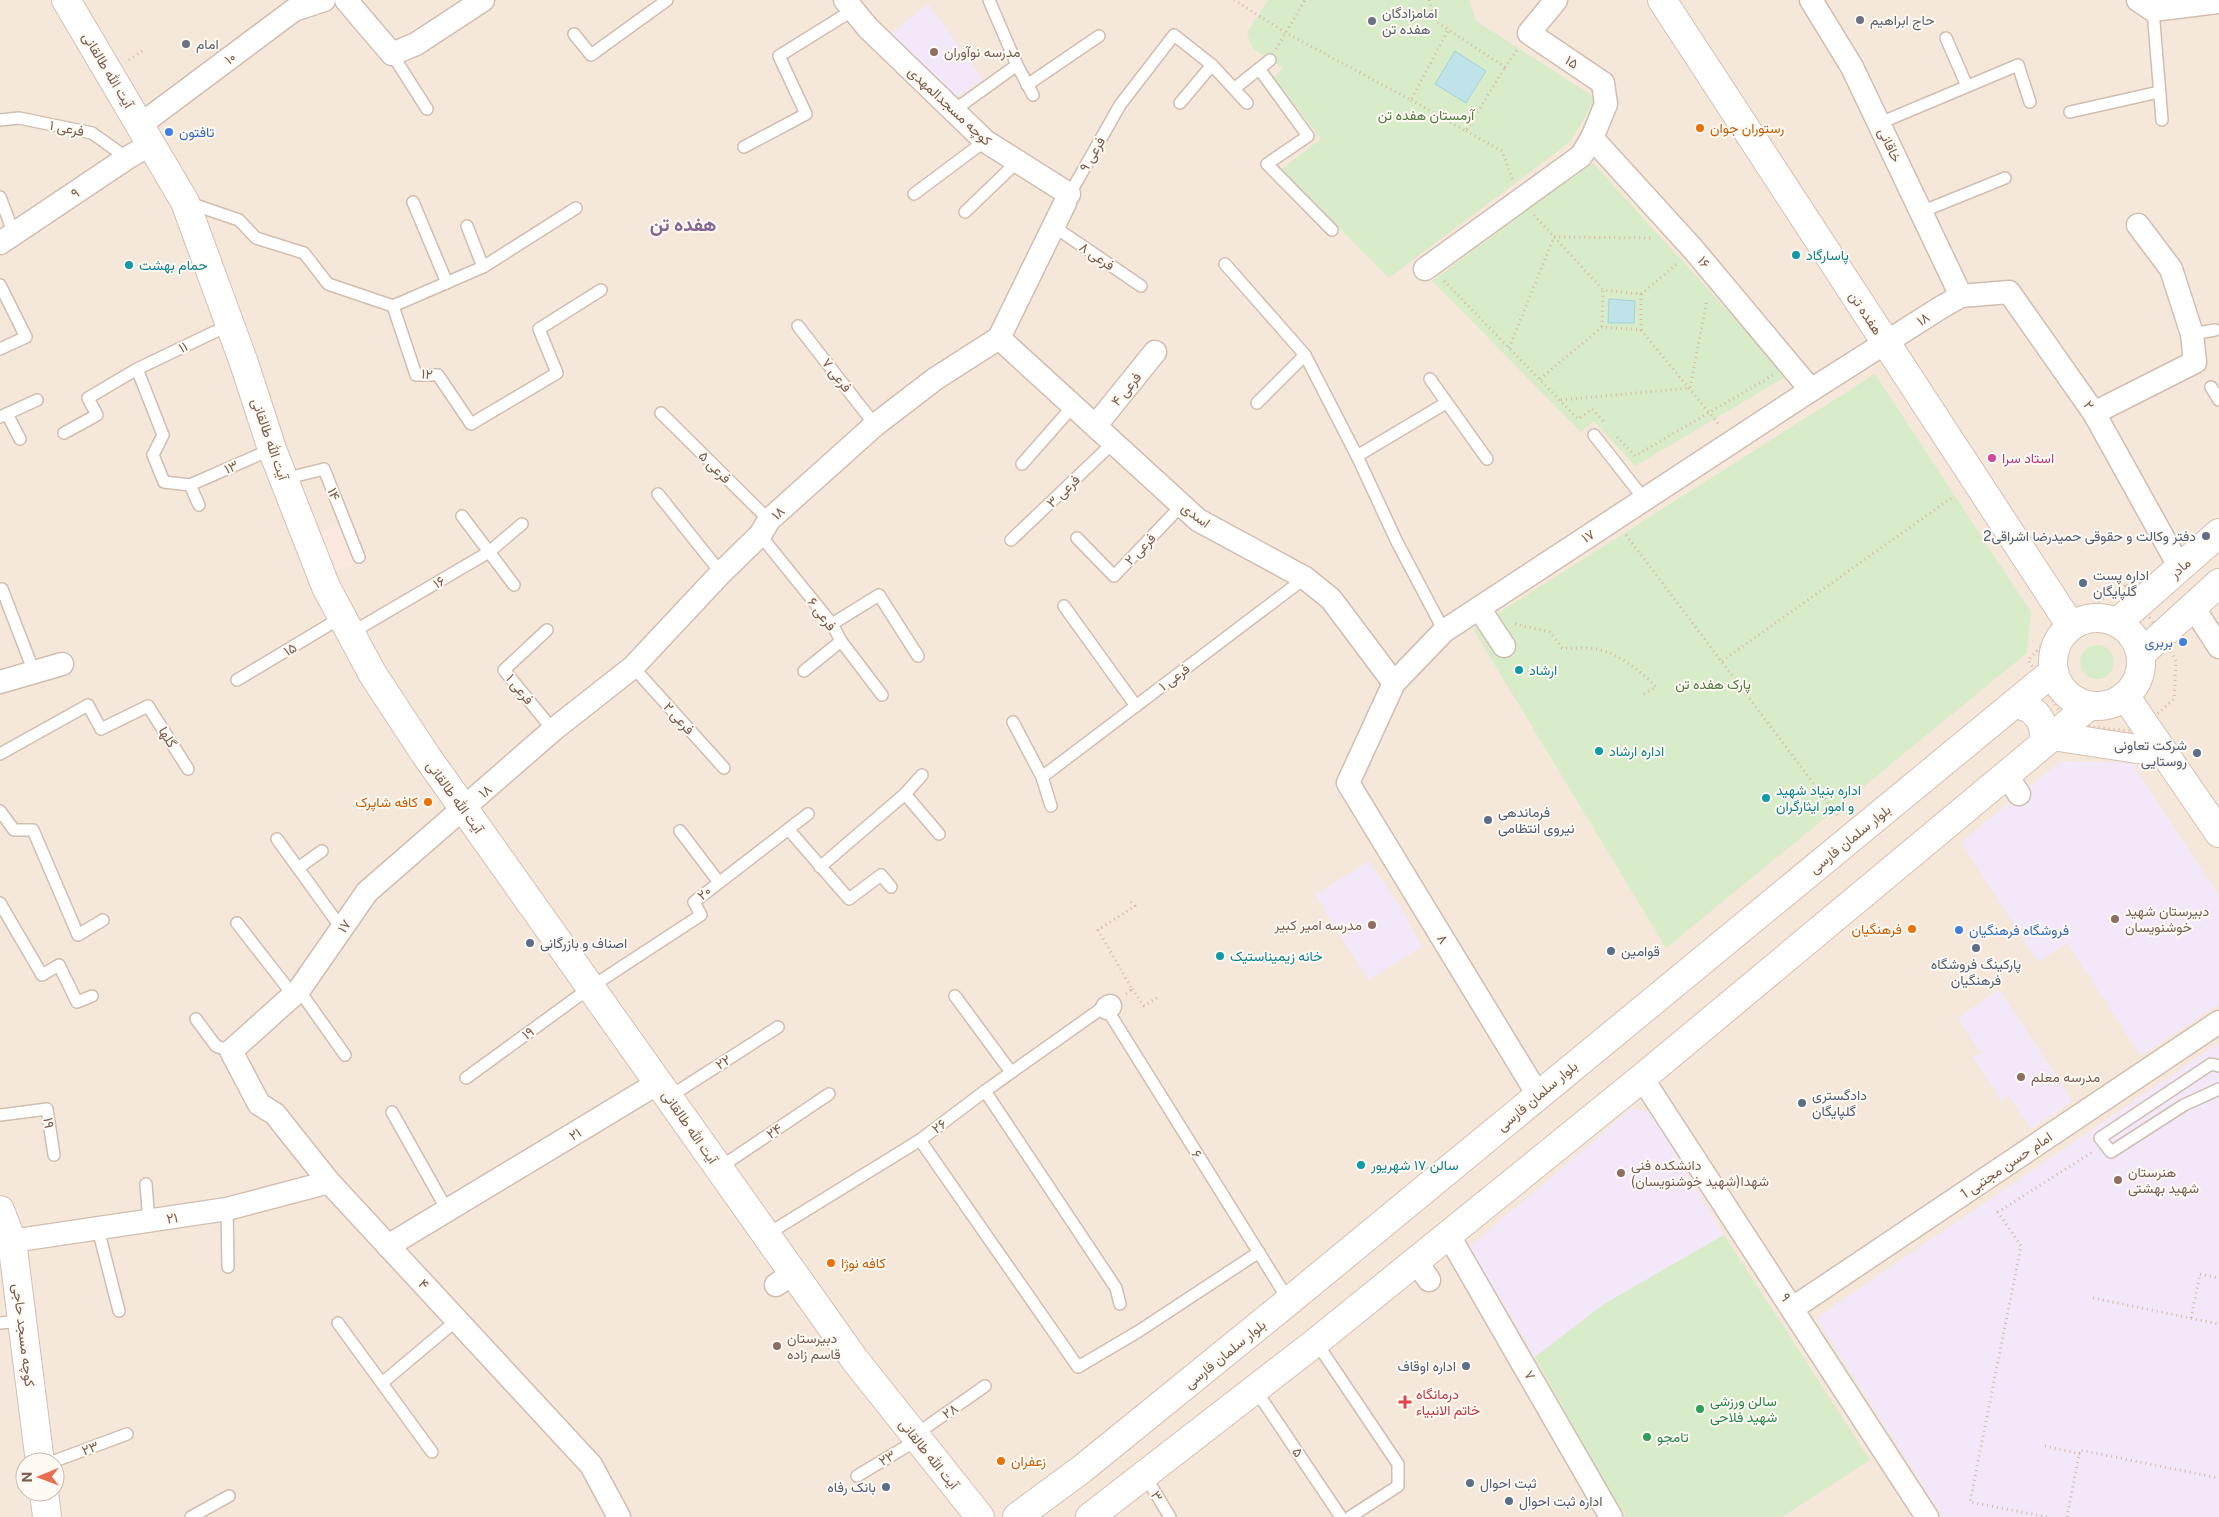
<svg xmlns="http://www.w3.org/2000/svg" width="2219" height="1517" font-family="'Public Sans',Vazirmatn,sans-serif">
<rect width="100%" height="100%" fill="#fdf6ec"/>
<path fill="#f5e8da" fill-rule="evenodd" d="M0,0h2219v1517h-2219zM25,1462h30v30h-30z"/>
<polygon fill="#fde8e0" points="338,525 355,563 328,573 313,535"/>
<g fill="#f3e8fa">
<polygon points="928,4 983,79 953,100 889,35"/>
<polygon points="2061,761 2132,763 2219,896 2219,1004 2141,1056 2067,943 2038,962 1961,842"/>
<polygon points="1369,861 1398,903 1422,947 1368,980 1315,895"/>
<polygon points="1999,989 2073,1101 2031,1129 2009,1096 2001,1101 1973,1057 1981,1053 1958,1018"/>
<polygon points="2219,1043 2219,1517 1943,1517 1816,1318"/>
<polygon points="1632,1108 1650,1112 1724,1235 1604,1304 1535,1357 1469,1247"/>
</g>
<g fill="#d8ecc9">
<polygon points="1268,0 1469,0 1476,21 1593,96 1594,102 1570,142 1389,278 1281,169 1321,139 1274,78 1283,68 1253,49 1247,33"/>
<polygon points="1592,162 1787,376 1635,466 1594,421 1581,432 1432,281"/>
<polygon points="1875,374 2031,612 2027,653 1666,948 1473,629"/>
<circle cx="2097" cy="662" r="17"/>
<polygon points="1724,1235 1870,1460 1782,1517 1626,1517 1601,1477 1535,1357 1604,1304"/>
</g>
<g fill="#bfe3e8" stroke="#a5d3da">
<polygon points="1455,51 1486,71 1466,103 1435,84"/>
<polygon points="1609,299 1635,301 1634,323 1608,323"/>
</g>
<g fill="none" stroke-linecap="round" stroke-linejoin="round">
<defs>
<g id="lane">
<polyline points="989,0 1017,65 1033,95"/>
<polyline points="2153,10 2162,120"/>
<polyline points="574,34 591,55 667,0"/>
<polyline points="1946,38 1967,86"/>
<polyline points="392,54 427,109"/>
<polyline points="1260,70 1308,136 1267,164 1332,230"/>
<polyline points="1027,85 1099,36"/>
<polyline points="1235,88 1270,60"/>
<polyline points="1180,103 1212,65"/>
<polyline points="953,111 1017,65"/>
<polyline points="2070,112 2159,92"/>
<polyline points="0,120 19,118 92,133 127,158"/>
<polyline points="1880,123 2018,65 2030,102"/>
<polyline points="744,147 806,114 779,56 853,10"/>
<polyline points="914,194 985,141"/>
<polyline points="0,197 14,234"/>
<polyline points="1068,197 1120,105 1174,35 1212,65 1247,103"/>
<polyline points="413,202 447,283"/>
<polyline points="189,203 239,220 256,238 304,253 328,284 393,306 416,375 438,375 471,424 557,373 539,329 601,290"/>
<polyline points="965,212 1017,162"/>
<polyline points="1921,212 2005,178"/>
<polyline points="467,226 483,267"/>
<polyline points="1053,226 1141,286"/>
<polyline points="1225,264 1305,355 1357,456 1397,542 1444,631"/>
<polyline points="0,285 26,337 0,349"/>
<polyline points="393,306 483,267 576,208"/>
<polyline points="798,326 875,425"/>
<polyline points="2192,334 2215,330"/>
<polyline points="137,369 163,435 153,455 164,482 190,485 199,505"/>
<polyline points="1430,379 1487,459"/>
<polyline points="2211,387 2219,400"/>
<polyline points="1257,403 1305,355"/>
<polyline points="661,413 769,520"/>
<polyline points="7,414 20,439"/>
<polyline points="0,417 37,400"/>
<polyline points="64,433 97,415 88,398 137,369 229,325"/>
<polyline points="1594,435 1644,499"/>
<polyline points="1357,456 1446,403"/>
<polyline points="1022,464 1074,405"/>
<polyline points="284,479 324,469 359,557"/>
<polyline points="190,485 272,449"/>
<polyline points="658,494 721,573"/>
<polyline points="462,516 514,585"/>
<polyline points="760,535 832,624 841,641 882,695"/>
<polyline points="1077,538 1114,576 1182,505"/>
<polyline points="1011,540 1114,442"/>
<polyline points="2,589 34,672"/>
<polyline points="1064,606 1136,706"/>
<polyline points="832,624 879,595 918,656"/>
<polyline points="547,630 504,670 553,730"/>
<polyline points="351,633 489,552 522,524"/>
<polyline points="633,667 724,768"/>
<polyline points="804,671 841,641"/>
<polyline points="237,680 342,617"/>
<polyline points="1013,722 1042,777 1051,806"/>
<polyline points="0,754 88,705 101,729 148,706 188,769"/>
<polyline points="1042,777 1305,578"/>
<polyline points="905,794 939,834"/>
<polyline points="0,811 14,830 33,830 78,935 103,920"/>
<polyline points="789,830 849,899 881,875 891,887"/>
<polyline points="680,831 718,881"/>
<polyline points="277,839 342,929"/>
<polyline points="820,867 905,794 922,775"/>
<polyline points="298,868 322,851"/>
<polyline points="0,903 42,975 59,965 77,1002 92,996"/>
<polyline points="237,923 293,995"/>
<polyline points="299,990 345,1055"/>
<polyline points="955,996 1011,1072"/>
<polyline points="196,1019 216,1046 231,1051"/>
<polyline points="2219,1066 2211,1064 2100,1138 2111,1152 2184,1105 2219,1089"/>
<polyline points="466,1078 591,987 701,915 694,902 808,814"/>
<polyline points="985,1091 1116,1288 1120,1304"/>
<polyline points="669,1097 778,1027"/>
<polyline points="392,1112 447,1210"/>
<polyline points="0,1115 47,1109 54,1155"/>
<polyline points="920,1140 1078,1367 1139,1331 1259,1252"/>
<polyline points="719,1168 829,1094"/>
<polyline points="146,1184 149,1222"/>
<polyline points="227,1209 228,1267"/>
<polyline points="98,1229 119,1311"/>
<polyline points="766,1235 920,1140 985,1091 1105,1006 1289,1301"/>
<polyline points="0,1323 21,1321"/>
<polyline points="338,1323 432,1452"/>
<polyline points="1316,1342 1398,1464 1398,1486 1350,1517"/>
<polyline points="382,1383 457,1320"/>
<polyline points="1255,1389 1341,1517"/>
<polyline points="915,1435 985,1386"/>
<polyline points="52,1462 127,1434"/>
<polyline points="1144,1474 1170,1517"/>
<polyline points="857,1476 917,1440"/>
<polyline points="191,1517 229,1496"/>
</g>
<g id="street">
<polyline points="346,0 392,54 416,44 483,0"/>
<polyline points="845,0 868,28 985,141 1069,194"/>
<polyline points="1811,0 1852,67 1961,296"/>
<polyline points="2138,0 2153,10 2219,2"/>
<polyline points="140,125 294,10 324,0"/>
<polyline points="1592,138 1693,249 1811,390"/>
<polyline points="0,243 127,158 151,144"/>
<polyline points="1425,269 1581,156 1592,138 1606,104 1603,83 1529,33 1556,0"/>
<polyline points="999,338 1198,520 1305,578 1331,599 1394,683"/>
<polyline points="2094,413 2195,362 2192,334 2171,269 2138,225"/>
<polyline points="1096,425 1155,352"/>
<polyline points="2193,607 2219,647"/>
<polyline points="1479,608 1504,646"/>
<polyline points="0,682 62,664"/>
<polyline points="2006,775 2019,794"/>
<polyline points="1107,1008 1110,1006"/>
<polyline points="1642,1078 1927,1517"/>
<polyline points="1538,1095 1348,783 1394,683 1444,631 1811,390 1940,308 1961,296 2009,292 2094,413 2180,568"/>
<polyline points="1448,1234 1611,1517"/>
<polyline points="12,1241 227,1209 329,1182"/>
<polyline points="388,1246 658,1083"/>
<polyline points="1415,1260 1429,1280"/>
<polyline points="776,1285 793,1273"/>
<polyline points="1793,1308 2219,1022"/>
<polyline points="619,1517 591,1465 329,1182 275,1114 259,1104 231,1051 299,990 367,892 553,730 633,667 721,573 760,535 769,520 875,425 935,379 999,338 1065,203"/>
</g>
<g id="secondary">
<polyline points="66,0 185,202 244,363 272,449 326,587 372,673 425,754 855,1360 980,1517"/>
<polyline points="1662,0 2071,626"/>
<circle cx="2097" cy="662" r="44"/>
<polyline points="2118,622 2219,533"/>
<polyline points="2141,654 2219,583"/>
<polyline points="2125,696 2219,833"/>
<path d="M2014,704c22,3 33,18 29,40"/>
<polyline points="2052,736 2164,753"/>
<polyline points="0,1210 12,1241 40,1462"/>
<polyline points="44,1492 47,1517"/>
<polyline points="1017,1517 1082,1469 1289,1301 2054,671"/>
<polyline points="1090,1517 1316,1342 1642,1078 2089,706"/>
</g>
</defs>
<use href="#lane" stroke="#d1beb0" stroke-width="14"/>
<use href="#street" stroke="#d1beb0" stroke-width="25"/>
<use href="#secondary" stroke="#d6c0b0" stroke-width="30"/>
<g stroke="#d9b8a5" stroke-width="3" stroke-dasharray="1 4" stroke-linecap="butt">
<polyline points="1234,0 1286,33 1411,100 1448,30"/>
<polyline points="1429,0 1435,21 1505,67 1517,50"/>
<polyline points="1276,49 1305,0"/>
<polyline points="129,60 145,49"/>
<polyline points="1411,100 1466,131 1505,67"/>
<polyline points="1466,131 1502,151 1513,181"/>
<polyline points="1534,215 1603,290"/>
<polyline points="1444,281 1578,419 1592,409 1605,423"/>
<polyline points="1641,294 1677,264 1675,262"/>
<polyline points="1641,330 1720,426"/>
<polyline points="1509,348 1554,237 1653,238"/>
<polyline points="1540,379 1602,327 1641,330 1641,294 1603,290 1602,327"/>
<polyline points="1561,400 1690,388 1707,299"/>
<polyline points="1617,437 1635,456 1773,375"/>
<polyline points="1626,535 1839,817"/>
<polygon points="2126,585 2162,635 2176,661 2174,699 2145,725 2131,731 2067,724 2028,660 2067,620"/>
<path d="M1515,624l35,8 12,16c11,1 24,-1 35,1 22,5 44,22 59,38l-14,8"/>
<polyline points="1722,661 1954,496"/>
<polyline points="1132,989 1144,1006 1160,996"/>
<polyline points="1126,994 1132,989 1098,930 1135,906 1130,901"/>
<polyline points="2093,1298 2219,1324"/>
<polyline points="2191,1318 2200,1274 2219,1278"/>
<polyline points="2045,1446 2080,1454"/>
<polyline points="2047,1517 1970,1502 2021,1246 1998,1212 2094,1151"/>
<polyline points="2067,1517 2080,1450 2219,1478"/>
</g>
<use href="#lane" stroke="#fff" stroke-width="11"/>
<use href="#street" stroke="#fff" stroke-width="22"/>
<use href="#secondary" stroke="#fff" stroke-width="28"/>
</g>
<g fill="#6b7280" stroke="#fffaf3" stroke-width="2">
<circle cx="1860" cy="20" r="5"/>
<circle cx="1372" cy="21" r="5"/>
<circle cx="186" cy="44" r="5"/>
</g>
<g fill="#8d6e63" stroke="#fffaf3" stroke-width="2">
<circle cx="934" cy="52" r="5"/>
<circle cx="2115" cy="919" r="5"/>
<circle cx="1372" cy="925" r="5"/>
<circle cx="2021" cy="1077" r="5"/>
<circle cx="1621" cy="1173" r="5"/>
<circle cx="2118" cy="1180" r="5"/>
<circle cx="777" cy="1346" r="5"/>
</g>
<g fill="#e8710a" stroke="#fffaf3" stroke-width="2">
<circle cx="1700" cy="128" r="5"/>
<circle cx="428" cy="802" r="5"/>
<circle cx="1912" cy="929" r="5"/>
<circle cx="831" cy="1263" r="5"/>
<circle cx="1001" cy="1461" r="5"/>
</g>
<g fill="#3f7fe0" stroke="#fffaf3" stroke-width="2">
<circle cx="169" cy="132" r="5"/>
<circle cx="2183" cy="642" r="5"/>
<circle cx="1959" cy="930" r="5"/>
</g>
<g fill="#0f9aa8" stroke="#fffaf3" stroke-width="2">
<circle cx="1796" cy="255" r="5"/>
<circle cx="129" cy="265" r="5"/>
<circle cx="1519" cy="670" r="5"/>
<circle cx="1599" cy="751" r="5"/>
<circle cx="1766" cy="798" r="5"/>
<circle cx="1220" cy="956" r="5"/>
<circle cx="1361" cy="1165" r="5"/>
</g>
<circle fill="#d1479c" stroke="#fffaf3" stroke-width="2" cx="1992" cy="458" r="5"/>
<g fill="#5c6f8a" stroke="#fffaf3" stroke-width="2">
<circle cx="2206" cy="536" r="5"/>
<circle cx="2083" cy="583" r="5"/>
<circle cx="2197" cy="753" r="5"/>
<circle cx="1488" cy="820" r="5"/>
<circle cx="530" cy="943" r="5"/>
<circle cx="1976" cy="948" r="5"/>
<circle cx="1611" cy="951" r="5"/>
<circle cx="1802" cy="1103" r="5"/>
<circle cx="1466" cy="1366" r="5"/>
<circle cx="1470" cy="1483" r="5"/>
<circle cx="886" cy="1487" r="5"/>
<circle cx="1509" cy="1501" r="5"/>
</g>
<path fill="#e0444e" stroke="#fffaf3" stroke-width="2" d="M1402.5 1394.5h5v5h5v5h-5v5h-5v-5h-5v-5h5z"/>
<g fill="#2e9e5b" stroke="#fffaf3" stroke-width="2">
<circle cx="1700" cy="1409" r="5"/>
<circle cx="1647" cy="1437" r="5"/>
</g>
<g text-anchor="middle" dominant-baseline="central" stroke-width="4" stroke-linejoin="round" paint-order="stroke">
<g font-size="14" fill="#5b616d" stroke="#fffaf3" text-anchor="start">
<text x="1382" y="13">امامزادگان<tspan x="1382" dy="16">هفده تن</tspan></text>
<text x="1870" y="20">حاج ابراهیم</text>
<text x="196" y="44">امام</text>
</g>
<g font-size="14" fill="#785e54" stroke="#fffaf3" text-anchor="start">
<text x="944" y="52">مدرسه نوآوران</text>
<text x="2125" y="911">دبیرستان شهید<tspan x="2125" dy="16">خوشنویسان</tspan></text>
<text x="1362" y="925" text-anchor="end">مدرسه امیر کبیر</text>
<text x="2031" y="1077">مدرسه معلم</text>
<text x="1631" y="1165">دانشکده فنی<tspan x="1631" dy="16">شهدا(شهید خوشنویسان)</tspan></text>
<text x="2128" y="1172">هنرستان<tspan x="2128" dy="16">شهید بهشتی</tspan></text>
<text x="787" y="1338">دبیرستان<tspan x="787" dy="16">قاسم زاده</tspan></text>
</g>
<g font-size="14" fill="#7a5c4d" stroke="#fffaf3">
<text transform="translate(230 58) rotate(-37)">۱۰</text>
<text transform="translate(1572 62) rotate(33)">۱۵</text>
<text transform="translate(108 70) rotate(59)">آیت الله طالقانی</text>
<text transform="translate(950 106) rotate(43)">کوچه مسجدالمهدی</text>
<text transform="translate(67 128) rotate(11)">فرعی ۱</text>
<text transform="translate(1890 145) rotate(65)">خاقانی</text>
<text transform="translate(1092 154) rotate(-60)">فرعی ۹</text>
<text transform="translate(75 193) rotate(-34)">۹</text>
<text transform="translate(1097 256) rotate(34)">فرعی ۸</text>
<text transform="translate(1704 262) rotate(50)">۱۶</text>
<text transform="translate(1866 313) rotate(57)">هفده تن</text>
<text transform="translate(1923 319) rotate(-34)">۱۸</text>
<text transform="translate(183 347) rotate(-25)">۱۱</text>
<text transform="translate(427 374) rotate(7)">۱۲</text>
<text transform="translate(837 375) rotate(52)">فرعی ۷</text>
<text transform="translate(1126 389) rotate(-51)">فرعی ۴</text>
<text transform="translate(2089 405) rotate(55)">۲</text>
<text transform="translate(270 439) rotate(71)">آیت الله طالقانی</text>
<text transform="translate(231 467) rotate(-24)">۱۳</text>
<text transform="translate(715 467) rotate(45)">فرعی ۵</text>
<text transform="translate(1063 491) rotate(-44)">فرعی ۳</text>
<text transform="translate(334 494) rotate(68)">۱۴</text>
<text transform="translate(778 513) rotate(-43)">۱۸</text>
<text transform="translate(1196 515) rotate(37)">اسدی</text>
<text transform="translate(1588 536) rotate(-33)">۱۷</text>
<text transform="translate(1140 549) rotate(-46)">فرعی ۲</text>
<text transform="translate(2180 568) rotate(-42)">مادر</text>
<text transform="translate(439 582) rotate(-30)">۱۶</text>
<text transform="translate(822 614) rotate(53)">فرعی ۶</text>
<text transform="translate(290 649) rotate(-31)">۱۵</text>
<text transform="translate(1174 677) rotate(-37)">فرعی ۱</text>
<text transform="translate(520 689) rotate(51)">فرعی ۱</text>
<text transform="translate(679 718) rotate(48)">فرعی ۲</text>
<text transform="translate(168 737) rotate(58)">گلها</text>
<text transform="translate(485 791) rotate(-41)">۱۸</text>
<text transform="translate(455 797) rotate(54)">آیت الله طالقانی</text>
<text transform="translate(1850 839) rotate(-39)">بلوار سلمان فارسی</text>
<text transform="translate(704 893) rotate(-40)">۲۰</text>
<text transform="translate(344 926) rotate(-56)">۱۷</text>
<text transform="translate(1443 939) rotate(59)">۸</text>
<text transform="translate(528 1033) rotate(-36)">۱۹</text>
<text transform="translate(723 1062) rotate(-33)">۲۲</text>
<text transform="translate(1537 1096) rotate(-40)">بلوار سلمان فارسی</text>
<text transform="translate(49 1123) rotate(82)">۱۹</text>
<text transform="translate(939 1126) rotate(-37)">۲۶</text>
<text transform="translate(690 1127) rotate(55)">آیت الله طالقانی</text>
<text transform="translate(774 1131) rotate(-34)">۲۴</text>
<text transform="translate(575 1134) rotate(-31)">۲۱</text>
<text transform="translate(1197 1154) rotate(58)">۶</text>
<text transform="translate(2006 1165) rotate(-34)">امام حسن مجتبی 1</text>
<text transform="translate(172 1218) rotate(-9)">۲۱</text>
<text transform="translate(424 1284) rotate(47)">۴</text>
<text transform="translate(1786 1297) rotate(57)">۹</text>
<text transform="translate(24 1335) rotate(83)">کوچه مسجد حاجی</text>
<text transform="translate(1225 1354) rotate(-39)">بلوار سلمان فارسی</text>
<text transform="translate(1530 1375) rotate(60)">۷</text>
<text transform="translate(950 1411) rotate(-34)">۲۸</text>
<text transform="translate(90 1448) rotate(-21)">۲۳</text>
<text transform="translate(1298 1452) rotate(56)">۵</text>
<text transform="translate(929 1454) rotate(51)">آیت الله طالقانی</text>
<text transform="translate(887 1458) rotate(-31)">۲۳</text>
<text transform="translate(1157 1496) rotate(59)">۳</text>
</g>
<g font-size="14" fill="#537a41" stroke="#fffaf3">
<text x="1426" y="115">آرمستان هفده تن</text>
<text x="1713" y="684">پارک هفده تن</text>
</g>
<g font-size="14" fill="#c56008" stroke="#fffaf3" text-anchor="start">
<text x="1710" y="128">رستوران جوان</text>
<text x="418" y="802" text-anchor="end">کافه شاپرک</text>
<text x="1902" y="929" text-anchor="end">فرهنگیان</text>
<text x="841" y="1263">کافه نوژا</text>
<text x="1011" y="1461">زعفران</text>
</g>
<g font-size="14" fill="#366cbe" stroke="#fffaf3" text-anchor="start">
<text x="179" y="132">تافتون</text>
<text x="2173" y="642" text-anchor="end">بربری</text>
<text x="1969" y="930">فروشگاه فرهنگیان</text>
</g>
<g font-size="14" fill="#0d838f" stroke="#fffaf3" text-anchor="start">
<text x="1806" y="255">پاسارگاد</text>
<text x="139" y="265">حمام بهشت</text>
<text x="1529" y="670">ارشاد</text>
<text x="1609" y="751">اداره ارشاد</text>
<text x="1776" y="790">اداره بنیاد شهید<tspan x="1776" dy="16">و امور ایثارگران</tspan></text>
<text x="1230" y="956">خانه زیمیناستیک</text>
<text x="1371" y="1165">سالن ۱۷ شهریور</text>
</g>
<g font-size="14" fill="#b23c85" stroke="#fffaf3" text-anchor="start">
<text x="2002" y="458">استاد سرا</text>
</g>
<g font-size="14" fill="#4e5e75" stroke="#fffaf3" text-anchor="start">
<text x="2196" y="536" text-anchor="end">دفتر وکالت و حقوقی حمیدرضا اشراقی2</text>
<text x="2093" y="575">اداره پست<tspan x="2093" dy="16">گلپایگان</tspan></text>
<text x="2187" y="745" text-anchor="end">شرکت تعاونی<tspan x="2187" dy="16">روستایی</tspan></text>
<text x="1498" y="812">فرماندهی<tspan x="1498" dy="16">نیروی انتظامی</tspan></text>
<text x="540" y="943">اصناف و بازرگانی</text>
<text x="1621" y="951">قوامین</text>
<text x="1976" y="964" text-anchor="middle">پارکینگ فروشگاه<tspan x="1976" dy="16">فرهنگیان</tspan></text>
<text x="1812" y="1095">دادگستری<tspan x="1812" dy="16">گلپایگان</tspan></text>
<text x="1456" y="1366" text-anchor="end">اداره اوقاف</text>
<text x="1480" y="1483">ثبت احوال</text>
<text x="876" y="1487" text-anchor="end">بانک رفاه</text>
<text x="1519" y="1501">اداره ثبت احوال</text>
</g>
<g font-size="14" fill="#be3a42" stroke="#fffaf3" text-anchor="start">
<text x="1416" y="1394">درمانگاه<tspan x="1416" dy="16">خاتم الانبیاء</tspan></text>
</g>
<g font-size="14" fill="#27864d" stroke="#fffaf3" text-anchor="start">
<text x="1710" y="1401">سالن ورزشی<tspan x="1710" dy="16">شهید فلاحی</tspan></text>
<text x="1657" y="1437">تامجو</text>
</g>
<g font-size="19" font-weight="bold" fill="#846695" stroke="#fffaf3">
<text x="683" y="224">هفده تن</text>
</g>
</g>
<g transform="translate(40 1477) rotate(269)"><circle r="24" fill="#fffaf3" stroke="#cabbb1"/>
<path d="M0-4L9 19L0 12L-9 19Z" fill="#e76f51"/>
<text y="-8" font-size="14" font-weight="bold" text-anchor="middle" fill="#7a5c4d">N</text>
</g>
</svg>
